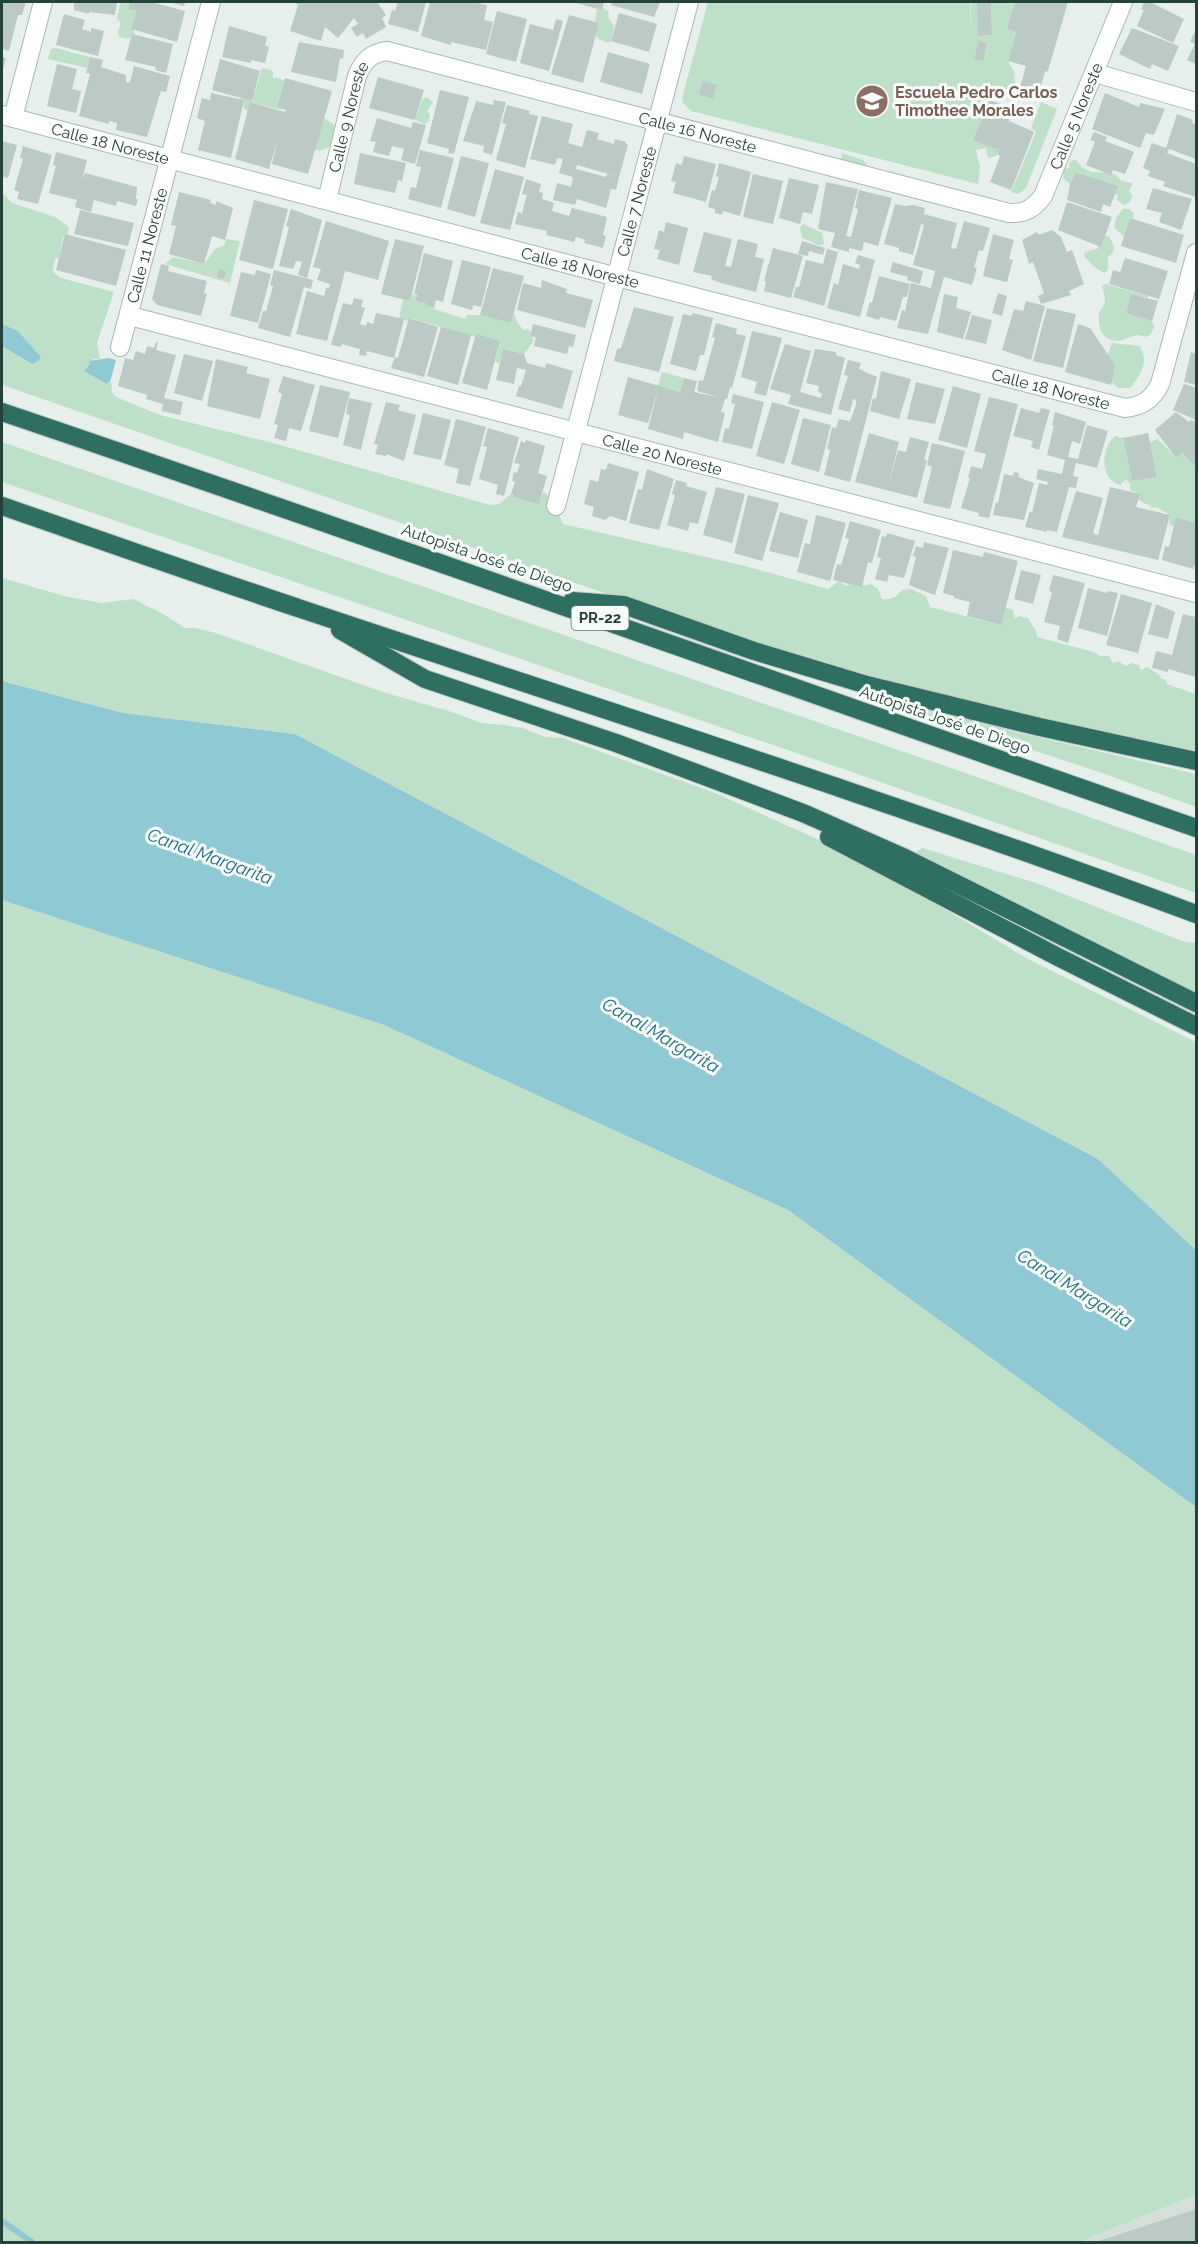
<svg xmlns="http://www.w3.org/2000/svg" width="1198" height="2244" font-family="Raleway,sans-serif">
<rect width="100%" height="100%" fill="#e6efeb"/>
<polygon fill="#d4dfda" points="1196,2195 1196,2242 1079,2242"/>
<g fill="#bfe0c8" fill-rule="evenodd">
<polygon points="123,2 130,2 128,9 136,11 131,28 134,30 134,35 128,39 119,37 118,31 121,23 117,19 120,4"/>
<path d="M708,2h262l1,26v-26h6l2,34 13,-1 -1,-33h24l-8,27 9,3 -8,29 6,11 2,24 -15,-4 -4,8 -6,-3 -17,42 25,11 -3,6 -8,2 -2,-10 -10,2 4,17 -2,17 -287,-73 -8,-8 -1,-5zM980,41l7,3 -5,17 -8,-2z"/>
<polygon points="603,8 609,12 608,17 614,26 611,41 607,43 599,39 595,35 599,23 595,22 597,9 602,10"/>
<polygon points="55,48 90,57 87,68 48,59 51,49"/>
<polygon points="262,68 273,71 273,78 279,78 284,81 277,107 282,109 281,110 251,102 248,112 243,107 244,100 240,99 240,98 252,101"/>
<polygon points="427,97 433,102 427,111 430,115 429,121 425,124 417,121 416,118 422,99"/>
<polygon points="1041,102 1057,109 1026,188 1019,194 1011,192 1036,132 1031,128"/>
<polygon points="324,118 333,124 336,130 331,147 319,151 313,149"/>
<polygon points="842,153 863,160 870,169 841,162"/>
<path d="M1076,159c8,17 25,12 39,15l7,7 11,2 -4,8 3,5 -2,6 -6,3 -7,-5 1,-5h-3l2,-9 -40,-14 -7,12 -7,-6 1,-9 5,-1 1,-6z"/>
<path d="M2,192l10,11 43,14 14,10 -1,7 -5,3 -4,22 -4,-1 -2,14 8,6 53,14 -17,51 3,16h-6l-7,9 20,16 4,-5 1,13 4,5 44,18 117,29 213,61 9,-1 12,-10 3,1 -1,2 26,6 4,-11 8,5 12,27 178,41 87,24 11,-8 7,5c6,-5 15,2 25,-2l7,5 4,10c10,1 14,-1 20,-9l9,-1 15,7 4,11 70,18 5,-18 8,3 2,9 4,-3 9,2 8,13 1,6 57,15 6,4h9l4,7 5,-2 8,5 6,-3 7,2 2,5 6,-3 14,9 -1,2 6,2 1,4 26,9 3,-3v64l-97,-24 -11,2 -148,-35 -171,-47 -767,-265v-39l30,18 9,-7 -23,-26 -16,-7z"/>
<polygon points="1123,209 1129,209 1134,213 1133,219 1130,218 1124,237 1114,227 1116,218"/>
<polygon points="803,224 822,233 824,243 822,245 818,245 802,238 800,228"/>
<polygon points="1102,236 1109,236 1114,246 1113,253 1108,257 1108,270 1104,273 1093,266 1084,256 1085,252 1097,249"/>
<polygon points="226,239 240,241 230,283 165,264 173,257 204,264 215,249 224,245"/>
<path d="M1106,284l42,12v2l-17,-4 -5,18 26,9 3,5 -5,9 -5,2c-13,-7 -22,9 -36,2 -8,-3 -12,-17 -10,-25 1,-5 6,-8 6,-14 0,-4 -2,-10 -3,-14z"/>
<polygon points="412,294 426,303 426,306 465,319 467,315 480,315 511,323 514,313 516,320 523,330 528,329 532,333 533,342 524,354 503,349 500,363 495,362 500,341 476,335 475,337 410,318 409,321 399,319 403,299 410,301"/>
<path d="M1112,343l28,3c9,17 1,28 -10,42h-12l-10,-9 -1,-22z"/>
<polygon points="662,372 684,378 680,392 658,386"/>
<path d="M1115,436l8,2 9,43 25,-5 -7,-34 8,-3 18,19 6,-6 14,16v55l-19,-6 -3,9 -5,-1 1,-10 -13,-8 -5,1c-4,-5 -9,-4 -14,-9l1,-5 -9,-4v-6l-4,-5 -6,6c-21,-7 -19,-36 -5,-49z"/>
<polygon points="2,442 980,778 1196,855 1196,893 849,771 2,482"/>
<polygon points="2,578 68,597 102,603 133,599 165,615 185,628 195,628 216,633 386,693 452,712 482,723 504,725 523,728 545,737 563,738 715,793 826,843 903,884 1028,959 1196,1042 1196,1250 1098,1159 295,734 123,713 2,681"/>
<polygon points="904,701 1012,731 1196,774 1196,807 1099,772 903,707"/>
<polygon points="922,848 1036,883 1182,941 1196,943 1196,993 1147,970 1140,964 1098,946 914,854"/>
<polygon points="2,900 384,1025 788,1210 1196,1507 1196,2195 1079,2242 2,2242"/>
</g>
<g fill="#8ec9d4">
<polygon points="2,324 18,331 41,357 38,361 32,364 2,346"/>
<polygon points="109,358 116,360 111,379 107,384 84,371 90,364 89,361"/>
<polygon points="2,681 123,713 295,734 1098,1159 1196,1250 1196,1507 788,1210 384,1025 2,900"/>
</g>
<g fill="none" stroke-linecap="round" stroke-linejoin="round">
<polyline stroke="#8ec9d4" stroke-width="6" points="2,2221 32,2242"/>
</g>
<g fill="#bbcac4">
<polygon points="2,2 26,2 22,15 18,15 9,51 2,49"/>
<polygon points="74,2 117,2 115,15 89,12 89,14 74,10"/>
<polygon points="130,2 151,2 185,11 177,42 131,29 136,11 128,9"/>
<polygon points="169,2 185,2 184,6"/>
<polygon points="295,2 377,2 386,15 382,18 386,27 366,39 363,33 357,37 351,28 358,24 354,18 338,38 325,27 321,41 290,31 298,5"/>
<polygon points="398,2 426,2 418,32 388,24 392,10 395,11"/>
<polygon points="430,2 472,2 487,5 484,20 493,22 486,50 451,42 451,45 421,36"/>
<polygon points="572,2 604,2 602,10"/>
<polygon points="612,2 660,2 654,17 611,5"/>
<polygon points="977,2 991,2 992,35 978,36"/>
<polygon points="1015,2 1068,2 1048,71 1045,72 1039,93 1020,87 1026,66 1008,61 1016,32 1007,29"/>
<polygon points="1144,2 1150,2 1184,19 1173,43 1137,26 1144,10 1141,9"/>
<polygon points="497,11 527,19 516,62 486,54"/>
<polygon points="619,13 657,24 649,52 611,41"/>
<polygon points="64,14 85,20 82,29 91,32 91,28 104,31 98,56 56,45"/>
<polygon points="569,15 599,23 583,83 551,74"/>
<polygon points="556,19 563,21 549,71 520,63 530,24 553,30"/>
<polygon points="229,26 267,37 265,46 269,47 265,63 251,60 251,63 222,57"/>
<polygon points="1132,28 1179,46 1168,71 1152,64 1150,69 1119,54"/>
<polygon points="1194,33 1196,34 1196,64 1187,60 1195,44 1190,42"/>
<polygon points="132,34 173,44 166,73 155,70 156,67 125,60"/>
<polygon points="979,41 987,43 983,61 974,59"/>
<polygon points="299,42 344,50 343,59 340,58 336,82 291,72"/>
<polygon points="608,52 650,64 642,94 600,82"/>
<polygon points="2,57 6,58 2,74"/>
<polygon points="90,57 103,60 101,67 126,75 126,83 130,82 134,66 170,76 166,92 161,91 147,137 116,130 117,123 109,121 109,124 79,116 90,74 86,73"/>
<polygon points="220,59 260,71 252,101 212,90"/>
<polygon points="57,64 77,69 72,89 81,91 76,113 47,106"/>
<polygon points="378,77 424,90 415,120 369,108"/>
<polygon points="285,78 332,91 308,174 272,164 277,142 269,169 235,159 250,102 285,112 286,110 277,107"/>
<polygon points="703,81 717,85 713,99 699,94"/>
<polygon points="440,90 469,97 454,154 448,153 449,149 427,143"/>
<polygon points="211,93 244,100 231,158 198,150 205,121 197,118 202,98 210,100"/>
<polygon points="1105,93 1139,107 1140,103 1165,109 1154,135 1146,133 1140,148 1092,129"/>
<polygon points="494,100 506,102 492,155 483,152 484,146 463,141 476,101 493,105"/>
<polygon points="990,100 1013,109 1009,121 1034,132 1011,190 990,182 1000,156 997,154 999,150 973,140"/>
<polygon points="507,105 530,111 529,114 538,116 525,168 496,160 506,124 502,123"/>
<polygon points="1177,114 1193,120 1192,123 1196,124 1196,159 1169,149 1167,153 1196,164 1196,197 1163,186 1165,182 1148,176 1150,171 1143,168 1152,143 1166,148"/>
<polygon points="542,116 573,124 568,143 582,147 587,130 599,133 597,139 614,144 615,139 626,142 626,144 628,145 619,177 577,165 576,169 606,177 607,174 619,177 616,190 611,189 606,208 577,199 575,205 553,200 557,183 571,187 573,177 559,173 563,159 557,158 555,165 530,159"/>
<polygon points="377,118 411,128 413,122 426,125 415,164 401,160 404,149 392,146 389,156 373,152 376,142 370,141"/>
<polygon points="1094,132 1107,137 1105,141 1134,152 1125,174 1113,170 1111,175 1086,165 1095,142 1090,140"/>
<polygon points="2,141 17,145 8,178 4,177 2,182"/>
<polygon points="23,146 52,155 38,204 17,199 19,192 14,190 23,159 20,158"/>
<polygon points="420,150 454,158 441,208 408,199 411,187 416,188 421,167 416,166"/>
<polygon points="56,152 87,160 82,180 85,173 137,187 136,199 138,199 136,206 117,201 116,206 94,200 91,212 75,207 77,200 49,193 56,166 53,165"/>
<polygon points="360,153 406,163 402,181 398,180 395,193 354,184"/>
<polygon points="461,156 489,163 475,217 447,209"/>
<polygon points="684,156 716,164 706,202 673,193 676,182 671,181 676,163 682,165"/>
<polygon points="719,163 751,172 740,216 723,211 722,215 715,213 715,209 708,207 712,190 715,191 719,177 716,176"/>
<polygon points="495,169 524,177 510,230 480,223"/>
<polygon points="1076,172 1118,186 1110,207 1103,204 1101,212 1067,200 1070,184"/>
<polygon points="753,174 783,181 773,224 743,217"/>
<polygon points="789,178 819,185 812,214 803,212 800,224 779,218"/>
<polygon points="526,179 541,184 539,192 543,193 542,199 554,203 552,211 569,216 572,208 607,217 603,235 606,236 603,248 584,243 585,240 576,237 574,242 546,235 547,231 515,224 518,212 522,213 527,195 522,194"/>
<polygon points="826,182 858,189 846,236 851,237 858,209 855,208 859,190 892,198 878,246 864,242 862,251 849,248 849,252 831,247 835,233 818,229"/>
<polygon points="1153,188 1192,199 1181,230 1159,222 1162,213 1146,209"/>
<polygon points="179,192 211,200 210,203 216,205 216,201 233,208 225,240 212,236 204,264 169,254 176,226 171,225"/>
<polygon points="254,200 288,209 273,269 239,260"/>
<polygon points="1067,202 1112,217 1101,247 1058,230"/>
<polygon points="895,204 905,206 913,205 925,208 924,214 957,223 951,248 956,249 964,221 990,228 983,251 979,250 974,268 977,268 972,285 944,277 928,334 897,328 902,310 905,311 911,283 931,288 935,271 913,265 924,225 921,224 913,255 899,251 899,248 884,244"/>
<polygon points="291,209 322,220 307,278 298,275 302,262 296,261 293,269 279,266 289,227 286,226"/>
<polygon points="80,210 134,223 128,246 74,234"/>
<polygon points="1130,218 1184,235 1176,263 1121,246"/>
<polygon points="326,221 389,241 378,280 345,271 327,341 296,334 307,291 324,296 326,288 329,288 330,284 317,280 321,269 313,267"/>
<polygon points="666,222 688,228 679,265 657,259 660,250 654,249 659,230 664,232"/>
<polygon points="1052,230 1061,237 1067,252 1072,250 1084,284 1069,291 1071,295 1041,304 1038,296 1044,293 1033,262 1029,264 1022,240 1037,232 1039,235"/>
<polygon points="704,232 732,239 725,266 731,267 738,239 758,244 755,257 764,259 756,292 721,283 711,279 712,276 693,272"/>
<polygon points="65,234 126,250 116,286 56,270"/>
<polygon points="993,234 1014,240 1009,259 1013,260 1007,282 983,276"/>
<polygon points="395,239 424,246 410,301 381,294"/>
<polygon points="802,241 825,248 823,255 809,251 808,256 798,254"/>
<polygon points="773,248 803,256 791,298 764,291 766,281 764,281"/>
<polygon points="827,249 838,252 824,306 793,297 796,287 799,287 806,260 823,264"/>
<polygon points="424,253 453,261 443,302 436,300 434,308 426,306 426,303 416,300 417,295 414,294"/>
<polygon points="858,255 875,260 860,317 827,308 834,283 838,285 843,264 859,269 860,265 855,263"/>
<polygon points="1125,258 1168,271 1159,299 1109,284 1113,270 1120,272"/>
<polygon points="462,260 491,267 481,307 473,305 472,310 451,304"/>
<polygon points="893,262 923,271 920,284 907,280 908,277 890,272"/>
<polygon points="161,264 169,266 168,271 207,281 204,293 207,294 201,316 157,305 152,299"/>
<polygon points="493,268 524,276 511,323 480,315"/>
<polygon points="219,269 226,271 224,279 217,277"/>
<polygon points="256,270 271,274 258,323 230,316 241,272 255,275"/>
<polygon points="274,270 313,280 311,289 304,287 290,337 258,328 263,311 266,311 273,286 270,285"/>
<polygon points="879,276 910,284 907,297 903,297 896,321 880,317 879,320 866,316 870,302 872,303"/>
<polygon points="542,280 567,289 566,293 593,300 585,328 517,310 523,283 541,288"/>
<polygon points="998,293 1007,296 1002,316 992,313"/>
<polygon points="944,294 958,297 956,308 971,312 963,339 937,332"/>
<polygon points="1131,294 1158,301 1152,321 1126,313"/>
<polygon points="354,298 363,300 361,307 365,308 360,324 366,326 367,322 373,324 376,313 404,319 394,358 367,351 366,356 359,355 360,349 342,344 341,347 331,345 343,303 352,305"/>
<polygon points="1026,301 1045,306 1031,360 1002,350 1014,309 1023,311"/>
<polygon points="634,307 674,317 659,372 614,361 617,349 621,348"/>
<polygon points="1047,308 1076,314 1063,368 1033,361"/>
<polygon points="693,313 713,318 704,355 700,355 696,371 670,364 683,314 691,316"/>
<polygon points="972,315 992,320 986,344 965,339"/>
<polygon points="409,318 438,327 424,377 391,368 395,357 398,358"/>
<polygon points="716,323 737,329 736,334 746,336 732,388 730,387 727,399 725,399 721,412 725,413 718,442 684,432 683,439 648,429 658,389 648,423 618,415 628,377 680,392 684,378 697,381 694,392 721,398 697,391 699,380 703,381 715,338 712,337"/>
<polygon points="533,324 576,335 573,347 569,346 567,354 534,346 536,337 530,336"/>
<polygon points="1078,324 1090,328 1115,365 1111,385 1065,372"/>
<polygon points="441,327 471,335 458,385 427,376"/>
<polygon points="752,331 782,338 766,396 754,393 757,382 741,377"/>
<polygon points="476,334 500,341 487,390 462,383"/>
<polygon points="156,342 158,342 156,350 176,355 164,398 183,402 180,415 162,411 163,404 146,399 147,395 118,386 125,358 133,360 136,351 145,354 147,346 154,348"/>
<polygon points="785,344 811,351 800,392 821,398 822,394 818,391 819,386 806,383 815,349 836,352 836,355 845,358 831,415 788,404 791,395 770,389"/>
<polygon points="503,349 524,354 527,363 545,368 546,363 573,371 562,409 516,396 519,386 521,386 526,370 517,368 514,384 496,380"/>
<polygon points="1191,352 1196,354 1196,385 1184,382"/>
<polygon points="184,354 213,361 202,401 174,393"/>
<polygon points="216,359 248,367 246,373 270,379 260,419 207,406"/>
<polygon points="848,360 861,363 859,369 877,377 850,482 824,475 830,450 827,449 832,427 836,428 839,419 850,421 856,405 856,400 853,399 850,412 838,409 848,376 844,375"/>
<polygon points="881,371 911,379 899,419 870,411 873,398 876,399"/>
<polygon points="283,376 315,385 301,431 289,428 286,441 274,438 278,425 274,424 282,394 278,392"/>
<polygon points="916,382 945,389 935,424 907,419"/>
<polygon points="1184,384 1196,388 1196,420 1173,410"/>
<polygon points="320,385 350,392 338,438 309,431"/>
<polygon points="953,386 981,394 967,448 938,440"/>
<polygon points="733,394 764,402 752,449 722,442 725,428 729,429 735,404 731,403"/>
<polygon points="989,397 1018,404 989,518 978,516 979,513 961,508 970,478 968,478 971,466 982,469 986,454 974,451"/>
<polygon points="349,398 372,403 361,450 343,445 350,415 346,414"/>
<polygon points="386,402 400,405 398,410 416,415 404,461 386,454 386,456 375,454 378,445 374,444"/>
<polygon points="772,402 800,410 784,464 756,456"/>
<polygon points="1021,408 1039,413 1041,408 1050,410 1039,450 1031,447 1033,441 1013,436"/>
<polygon points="1055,412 1086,422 1080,444 1072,441 1068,457 1078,459 1087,425 1108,431 1097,468 1076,463 1073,476 1078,477 1076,488 1069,487 1057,532 1047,530 1047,532 1025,527 1030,511 1032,513 1039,483 1047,485 1048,482 1036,479 1038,469 1062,474 1065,460 1047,455 1054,425 1052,425"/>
<polygon points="1176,412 1189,422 1191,420 1196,422 1196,468 1182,452 1176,458 1155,430"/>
<polygon points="423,413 451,420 441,460 413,454"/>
<polygon points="803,418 831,425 819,472 791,464"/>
<polygon points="456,419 486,427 470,486 456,483 459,469 444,465"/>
<polygon points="488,428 519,437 504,496 496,494 498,485 479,479 487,447 483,446"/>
<polygon points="869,433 899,442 888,487 898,450 906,452 910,437 929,442 924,459 927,460 917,498 855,482"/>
<polygon points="1148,433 1157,477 1132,481 1123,438"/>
<polygon points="526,440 545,446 538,473 547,476 539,504 513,497 514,495 511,494 515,482 512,481 514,472 517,473 520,464 514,463 521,441 525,443"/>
<polygon points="932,443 965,451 950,509 923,503 932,467 927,465"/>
<polygon points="608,463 639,472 626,521 610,516 605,520 592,516 594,507 584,504 590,480 598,482 601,469 606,470"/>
<polygon points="647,469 674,479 659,530 629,523 638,489 642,490"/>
<polygon points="1014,472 1019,473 1018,477 1034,483 1024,520 993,515 996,502 998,503 1004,474 1013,476"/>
<polygon points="676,480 687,483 686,486 707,492 698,524 690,522 688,531 667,525 675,495 672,494"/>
<polygon points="716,487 745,494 732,543 703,535"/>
<polygon points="1110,487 1140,494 1136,507 1170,515 1158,560 1062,537 1076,491 1103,498 1093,533 1098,535"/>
<polygon points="748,495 779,503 762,561 734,553"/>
<polygon points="780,512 808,520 798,558 769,551"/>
<polygon points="816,515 846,523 830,581 797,572 805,543 810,544"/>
<polygon points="1176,517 1196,523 1196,562 1193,569 1162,560 1165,546 1169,547"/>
<polygon points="850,521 881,530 872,563 868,562 862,587 833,580 837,564 841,565 849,539 845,538"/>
<polygon points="887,533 915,541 904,578 889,575 887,582 875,579 881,558 877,557 882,536 886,537"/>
<polygon points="924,542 949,548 935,595 909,585 916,557 913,556 916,546 923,548"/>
<polygon points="953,550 983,557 984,552 1018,561 1001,625 967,616 970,602 954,598 954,596 943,593"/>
<polygon points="1021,570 1041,575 1033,604 1014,599"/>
<polygon points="1053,575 1085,583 1068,643 1057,639 1060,626 1044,622 1052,592 1049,591"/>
<polygon points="1088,588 1107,593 1108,591 1118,593 1107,636 1078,628"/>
<polygon points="1121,594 1152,603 1138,653 1106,645"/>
<polygon points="1156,604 1175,612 1168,639 1148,634"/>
<polygon points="1183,614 1196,617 1196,677 1168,669 1168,672 1152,668 1156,651 1172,655"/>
<polygon points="1196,2209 1196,2242 1096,2242"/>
</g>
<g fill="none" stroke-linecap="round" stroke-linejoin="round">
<defs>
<g id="minor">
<polyline points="1095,73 1196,102"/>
<path id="s1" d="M2,115l615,162 508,131c17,-2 27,-8 35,-24l36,-131"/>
<polyline points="13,118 43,2"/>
<path id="s2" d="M327,200l30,-124c6,-15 14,-23 30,-25l622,162c16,1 25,-5 34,-17l80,-194"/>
<path id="s3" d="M130,316l1066,277"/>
<path id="s4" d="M120,347l91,-345"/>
<path id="s5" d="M556,506l133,-504"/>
</g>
<g id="motorway">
<path d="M2,412c399,135 796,278 1194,416"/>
<path d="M2,506c101,35 203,71 305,105 297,99 596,194 889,303"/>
<polyline points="572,601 624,605 754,651 867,685 1040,727 1196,761"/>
<polyline points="340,630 425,679 616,743 803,813 905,858 1196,1003"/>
<polyline points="829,837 1058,957 1196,1026"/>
</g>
</defs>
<use href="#minor" stroke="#a8b8b2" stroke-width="20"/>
<use href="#motorway" stroke="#c2cac8" stroke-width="20"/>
<use href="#minor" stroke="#fff" stroke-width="18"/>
<use href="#motorway" stroke="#2f6f62" stroke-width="18"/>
</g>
<defs>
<symbol id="school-disc" viewBox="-11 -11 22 22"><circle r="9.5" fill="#8d6e63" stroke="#f7fbf9"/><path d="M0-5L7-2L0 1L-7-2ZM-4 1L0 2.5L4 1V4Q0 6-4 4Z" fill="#fff"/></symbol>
</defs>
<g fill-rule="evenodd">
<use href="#school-disc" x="853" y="82" width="38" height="38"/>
</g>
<g text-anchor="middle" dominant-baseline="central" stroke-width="6" stroke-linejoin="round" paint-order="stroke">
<rect fill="#f7fbf9" stroke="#637a73" stroke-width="1.5" x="571.5" y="606" width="57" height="24" rx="4.5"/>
<g font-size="15" font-weight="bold" fill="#24423a">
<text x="600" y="618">PR-22</text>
</g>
<g font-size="16" font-weight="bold" fill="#785e54" stroke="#f7fbf9" text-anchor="start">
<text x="895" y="92">Escuela Pedro Carlos<tspan x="895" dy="18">Timothee Morales</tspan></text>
</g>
<g font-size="16" fill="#24423a" stroke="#f7fbf9">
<text stroke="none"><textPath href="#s2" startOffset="938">Calle 5 Noreste</textPath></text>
<text stroke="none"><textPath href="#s2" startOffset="86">Calle 9 Noreste</textPath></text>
<text stroke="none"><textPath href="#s2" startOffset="490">Calle 16 Noreste</textPath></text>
<text stroke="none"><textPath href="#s1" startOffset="112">Calle 18 Noreste</textPath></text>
<text stroke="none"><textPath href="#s5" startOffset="315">Calle 7 Noreste</textPath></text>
<text stroke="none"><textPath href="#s4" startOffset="105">Calle 11 Noreste</textPath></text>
<text stroke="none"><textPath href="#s1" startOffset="598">Calle 18 Noreste</textPath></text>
<text stroke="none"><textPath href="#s1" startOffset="1084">Calle 18 Noreste</textPath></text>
<text stroke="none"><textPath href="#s3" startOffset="550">Calle 20 Noreste</textPath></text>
<text transform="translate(487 558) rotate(19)">Autopista José de Diego</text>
<text transform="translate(945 720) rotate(19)">Autopista José de Diego</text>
</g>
<g font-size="18" font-style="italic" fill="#1c6f80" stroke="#f7fbf9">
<text transform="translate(210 856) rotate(20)">Canal Margarita</text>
<text transform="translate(661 1035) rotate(30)">Canal Margarita</text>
<text transform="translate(1075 1288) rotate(32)">Canal Margarita</text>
</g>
</g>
<rect width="1198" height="2244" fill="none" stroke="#24423a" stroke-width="6"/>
</svg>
